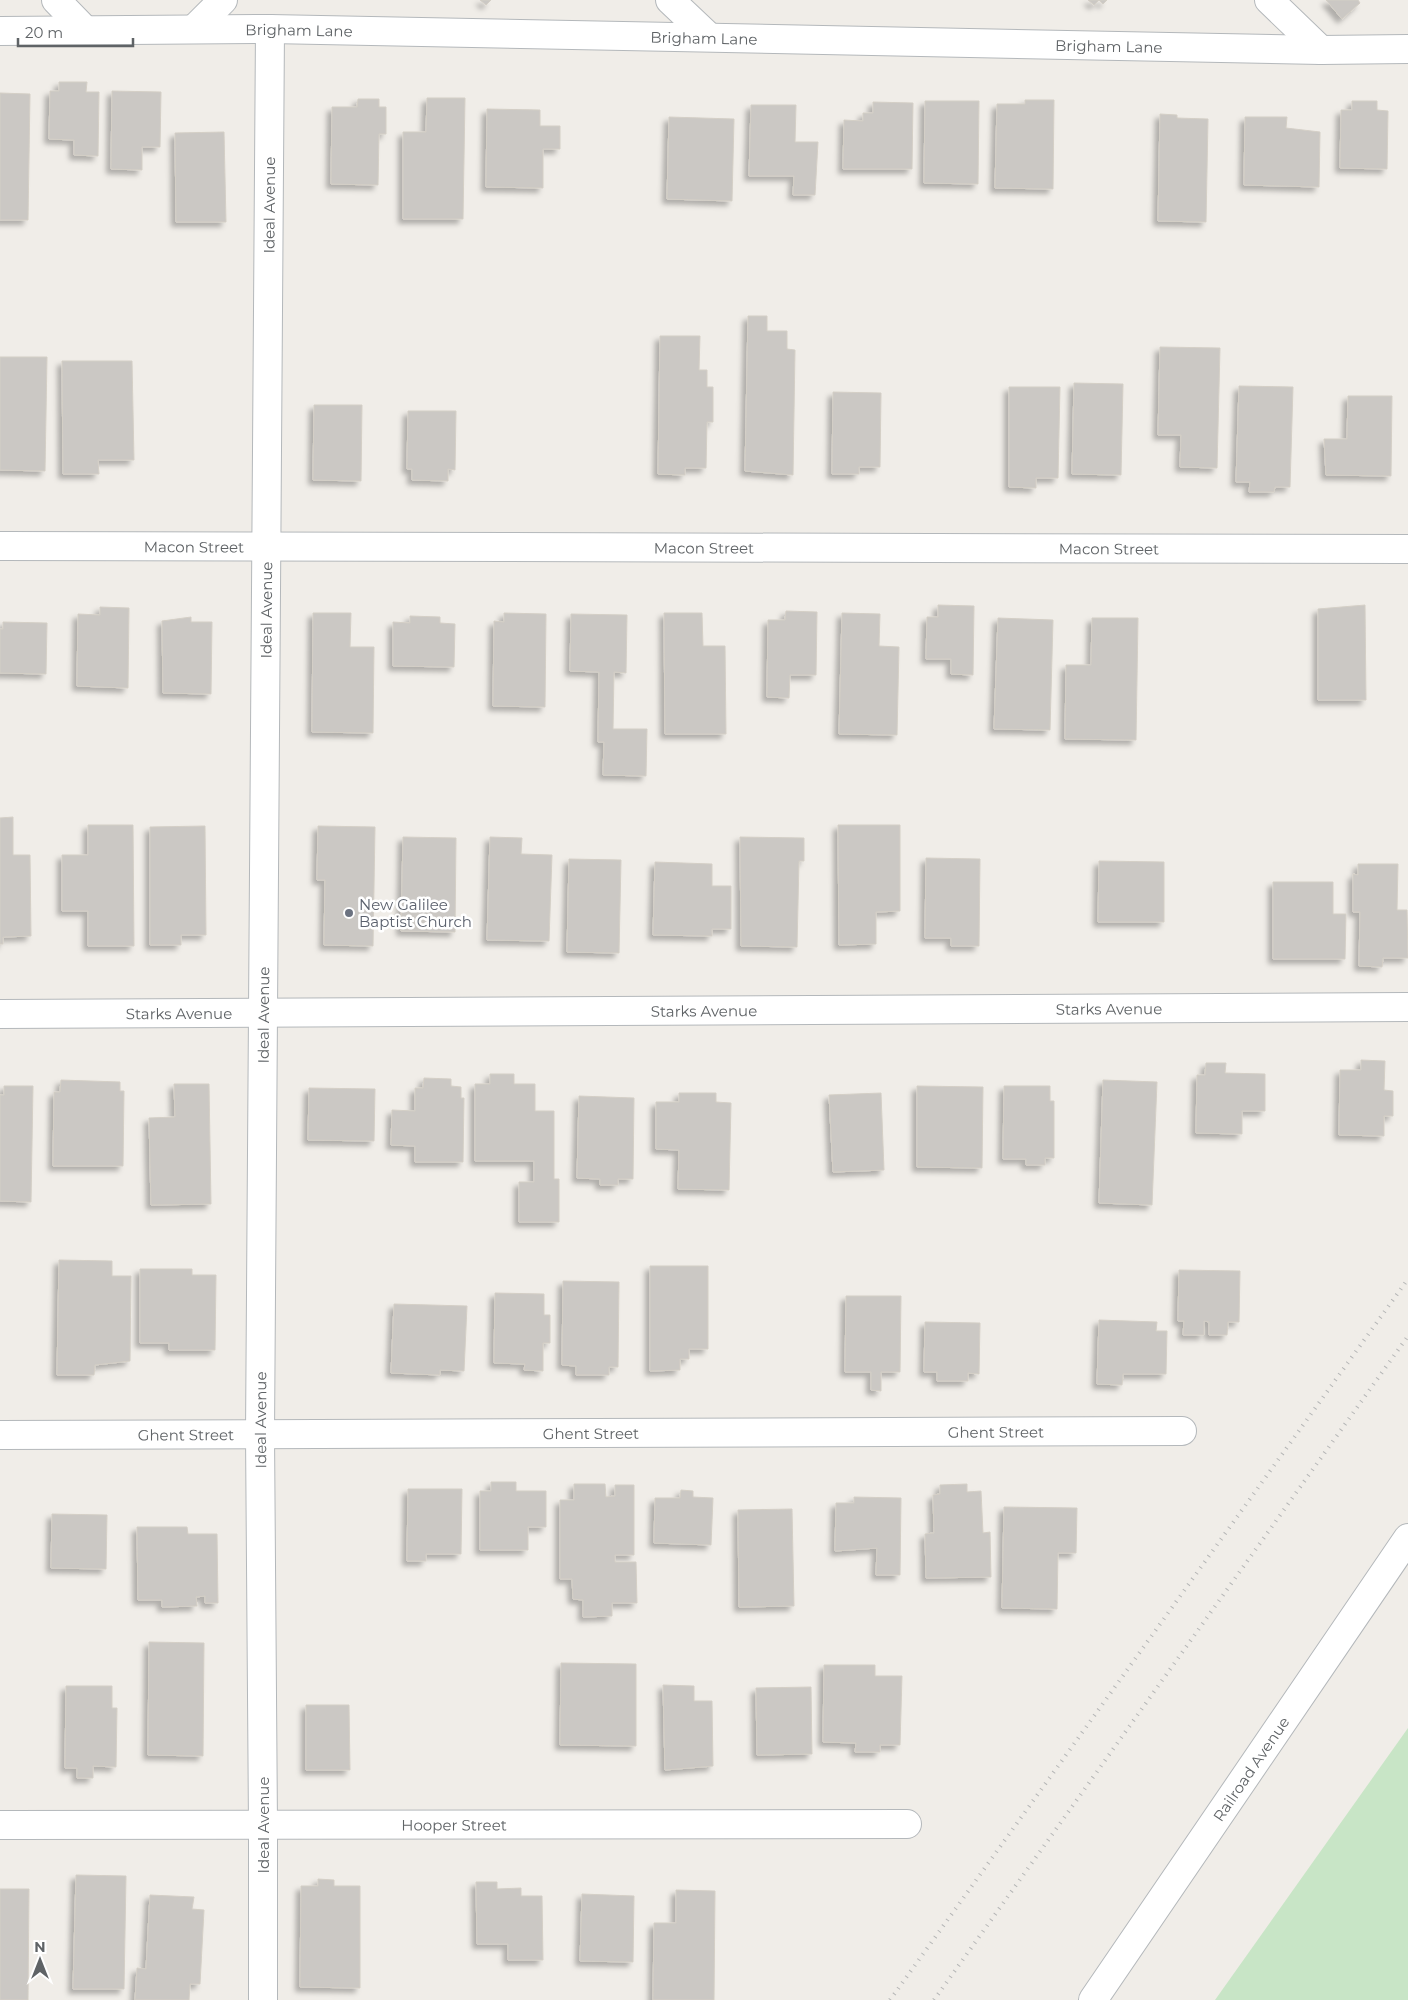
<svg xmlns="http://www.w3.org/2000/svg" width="1408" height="2000" font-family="Montserrat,sans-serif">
<defs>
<filter id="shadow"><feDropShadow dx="-4.5" dy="4.5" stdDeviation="2.5" flood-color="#0004"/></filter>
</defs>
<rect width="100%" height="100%" fill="#f0ede8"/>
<polygon fill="#c8e5c6" points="1408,1728 1408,2000 1215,2000"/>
<g fill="#cbc8c4" stroke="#d4cfc6" filter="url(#shadow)">
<polygon points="480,0 491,0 486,5"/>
<polygon points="1088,0 1107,0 1103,4 1099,0 1094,5"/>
<polygon points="1326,0 1358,0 1360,3 1342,19"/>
<polygon points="59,82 87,82 86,92 99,92 98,156 74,155 74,140 49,139 50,91 59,91"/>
<polygon points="112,91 161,92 160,147 142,147 142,170 111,169"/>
<polygon points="0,93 30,94 28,220 0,220"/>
<polygon points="427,98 465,98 463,219 403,219 403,132 426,132"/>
<polygon points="358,99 379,99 379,107 386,107 386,134 379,134 378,185 331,184 332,107 357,107"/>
<polygon points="1025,100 1054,100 1053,189 995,188 997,104 1025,104"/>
<polygon points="925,101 979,101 978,184 924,183"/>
<polygon points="1352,101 1377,101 1377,110 1388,111 1387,169 1340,168 1341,110 1352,110"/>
<polygon points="873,102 913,103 912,169 843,169 844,120 863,121 863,113 873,113"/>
<polygon points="751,105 796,105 795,142 818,142 815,195 793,195 794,176 749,176"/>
<polygon points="487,109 540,110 540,126 560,126 560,149 543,149 543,188 486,187"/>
<polygon points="1160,114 1177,115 1177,118 1208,119 1206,222 1158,221"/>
<polygon points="669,117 734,119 732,201 667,199"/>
<polygon points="1245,117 1287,117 1286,128 1320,132 1319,187 1244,185"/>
<polygon points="224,132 226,222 176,222 175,133"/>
<polygon points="748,316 767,316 767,331 787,331 787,349 795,350 793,475 745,471"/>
<polygon points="660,336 700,336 699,370 707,370 707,387 713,387 713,422 707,422 706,468 685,468 685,475 658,474"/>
<polygon points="1160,347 1220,348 1217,468 1180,467 1181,435 1158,435"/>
<polygon points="0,357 47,357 45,471 0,470"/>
<polygon points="62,361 132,361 134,460 98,460 99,474 63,474"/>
<polygon points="1074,383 1123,384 1121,475 1072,474"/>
<polygon points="1239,386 1293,387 1290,487 1275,487 1274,492 1249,492 1250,482 1236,482"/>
<polygon points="1009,387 1060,387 1058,478 1036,478 1036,488 1009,487"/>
<polygon points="833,392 881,393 880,467 859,467 859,474 832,474"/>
<polygon points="1348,396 1392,396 1391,476 1326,475 1324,439 1347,439"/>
<polygon points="314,405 362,405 361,481 313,480"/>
<polygon points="408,411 456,411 455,470 448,469 448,481 412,480 412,469 407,469"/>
<polygon points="938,605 974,606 973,675 951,674 951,659 926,659 927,617 938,617"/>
<polygon points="1365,605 1366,700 1318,700 1318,609"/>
<polygon points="100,607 129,608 128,688 77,686 78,614 100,615"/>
<polygon points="786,611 817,612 816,675 790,675 789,698 767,697 768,620 785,620"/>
<polygon points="313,613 351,613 350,647 374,647 373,733 312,732"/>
<polygon points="504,613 546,614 545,707 493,706 494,621 504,622"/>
<polygon points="664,613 702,613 703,646 725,646 726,734 665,734"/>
<polygon points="842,613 880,614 879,646 899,647 897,735 839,734"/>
<polygon points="571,614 627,615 626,673 614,672 613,729 647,729 646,776 603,775 604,742 598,742 599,672 570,671"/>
<polygon points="410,616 440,617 440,623 455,624 454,667 393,666 393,622 410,623"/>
<polygon points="191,617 191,622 212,622 211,694 163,693 162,621"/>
<polygon points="998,618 1053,620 1050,730 994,729"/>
<polygon points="1092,618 1138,618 1136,740 1065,739 1066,665 1091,665"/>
<polygon points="3,622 47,623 46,674 0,673 0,629 3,629"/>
<polygon points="13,817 13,855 30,855 31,936 3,937 3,944 0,944 0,818"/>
<polygon points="88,825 133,825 134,946 88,946 88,911 62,911 62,855 88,855"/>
<polygon points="838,825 900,825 900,911 876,912 876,944 839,945"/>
<polygon points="205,826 206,935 181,935 181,945 150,945 150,827"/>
<polygon points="318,826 375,827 373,946 324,945 325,880 317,880"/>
<polygon points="403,837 456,838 455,932 401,931"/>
<polygon points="490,837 522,838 521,854 552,855 549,941 487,940"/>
<polygon points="740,837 804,838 804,861 799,861 797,947 741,946"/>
<polygon points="926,858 980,859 979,946 951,946 951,938 925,938"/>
<polygon points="569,859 621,860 619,953 567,952"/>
<polygon points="1099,861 1164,862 1164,922 1098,922"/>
<polygon points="655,862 712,864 712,886 731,886 731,929 712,929 712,936 653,935"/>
<polygon points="1358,864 1398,864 1397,910 1407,910 1408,958 1383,958 1382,967 1359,966 1360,912 1353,912 1353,874 1358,875"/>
<polygon points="1273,882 1333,882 1333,914 1346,914 1345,959 1273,959"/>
<polygon points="1361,1060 1385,1061 1384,1090 1393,1091 1393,1116 1384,1116 1384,1136 1339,1135 1340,1070 1361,1070"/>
<polygon points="1206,1063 1226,1063 1225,1073 1265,1074 1265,1111 1242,1111 1242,1134 1196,1133 1197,1075 1205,1075"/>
<polygon points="490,1074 514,1074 514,1084 535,1084 535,1111 554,1111 554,1179 559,1179 559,1222 519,1222 519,1182 534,1182 534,1161 475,1161 475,1084 490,1084"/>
<polygon points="424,1078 451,1079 451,1086 461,1087 461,1098 464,1098 463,1162 415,1162 415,1146 391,1145 392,1110 415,1111 415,1088 423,1088"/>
<polygon points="61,1080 120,1082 120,1091 124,1091 123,1166 53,1166 54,1092 60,1092"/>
<polygon points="1103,1080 1157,1082 1152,1205 1099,1203"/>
<polygon points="174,1084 209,1084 211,1204 151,1205 149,1118 175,1117"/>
<polygon points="4,1086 33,1086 31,1202 0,1201 0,1095 4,1095"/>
<polygon points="917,1086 983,1087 982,1168 917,1167"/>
<polygon points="1004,1086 1050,1086 1050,1101 1054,1101 1054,1158 1045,1158 1045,1165 1026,1165 1026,1159 1003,1159"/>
<polygon points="309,1088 375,1089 374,1141 308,1140"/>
<polygon points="679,1093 716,1093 716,1102 731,1103 729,1190 678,1189 679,1150 656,1149 656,1102 679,1102"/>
<polygon points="881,1093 884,1170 833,1172 829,1095"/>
<polygon points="579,1096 634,1098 633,1179 618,1179 618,1185 600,1185 600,1179 577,1178"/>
<polygon points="59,1260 112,1261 112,1276 131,1276 130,1361 95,1365 94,1375 57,1375"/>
<polygon points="650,1266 708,1266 708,1349 689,1349 689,1359 680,1359 680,1370 650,1371"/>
<polygon points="140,1269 192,1269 192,1275 216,1275 215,1350 169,1350 169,1343 140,1343"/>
<polygon points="1179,1270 1240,1271 1239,1322 1228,1322 1227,1335 1209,1335 1209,1322 1204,1321 1204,1335 1183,1335 1184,1321 1178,1321"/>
<polygon points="563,1281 619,1282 618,1367 609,1367 609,1375 576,1375 576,1366 562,1365"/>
<polygon points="495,1293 544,1294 544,1315 550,1315 550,1343 543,1343 543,1371 524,1370 525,1364 494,1363"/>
<polygon points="846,1296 901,1296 900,1372 881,1372 881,1391 871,1390 871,1372 845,1372"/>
<polygon points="394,1304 467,1306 464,1371 440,1370 440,1375 391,1373"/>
<polygon points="1099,1320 1157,1322 1156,1331 1167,1331 1166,1374 1123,1374 1122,1385 1097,1384"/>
<polygon points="925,1322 980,1323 979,1374 968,1373 968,1381 937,1381 937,1372 924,1372"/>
<polygon points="491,1482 516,1482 516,1491 546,1491 546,1527 528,1527 528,1550 480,1550 480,1491 491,1491"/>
<polygon points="574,1484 605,1484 606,1497 615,1496 615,1485 634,1485 634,1555 615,1555 615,1562 636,1562 637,1603 612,1603 612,1616 583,1617 583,1600 573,1599 572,1579 560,1579 560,1500 574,1500"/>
<polygon points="967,1484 967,1492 981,1491 983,1533 990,1532 991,1577 926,1578 925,1534 934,1533 933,1495 940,1494 940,1485"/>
<polygon points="408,1489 462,1489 461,1554 426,1554 426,1561 407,1561"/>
<polygon points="681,1490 693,1491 693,1497 713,1498 711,1545 654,1543 655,1498 680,1498"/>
<polygon points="854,1497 901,1498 900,1575 876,1575 877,1548 835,1551 836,1503 854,1503"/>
<polygon points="1004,1507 1077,1508 1076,1553 1058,1553 1057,1609 1002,1608"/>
<polygon points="792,1509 794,1606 739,1607 738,1510"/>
<polygon points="52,1514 107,1515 106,1569 51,1568"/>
<polygon points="137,1527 187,1527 188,1534 217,1534 218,1603 205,1603 205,1596 196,1597 197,1606 162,1607 162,1600 138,1600"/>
<polygon points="149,1642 204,1643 203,1756 148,1755"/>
<polygon points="561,1663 636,1664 636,1746 560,1745"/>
<polygon points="824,1665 875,1665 875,1676 902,1676 900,1745 880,1745 880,1752 855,1752 856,1743 823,1742"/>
<polygon points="663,1685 694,1686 694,1701 712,1701 713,1766 665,1770"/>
<polygon points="66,1686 112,1686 112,1708 117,1708 116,1767 93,1766 93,1778 77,1778 77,1768 65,1768"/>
<polygon points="811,1687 812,1754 757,1755 756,1688"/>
<polygon points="306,1705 349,1705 350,1770 306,1770"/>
<polygon points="76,1875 126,1876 124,1989 73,1989"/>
<polygon points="318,1879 334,1880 334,1886 360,1886 360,1988 300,1987 301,1886 318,1886"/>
<polygon points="476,1882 497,1882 497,1889 521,1888 521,1896 542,1896 543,1960 508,1960 508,1944 477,1944"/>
<polygon points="0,1889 29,1889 28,2000 0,2000"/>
<polygon points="676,1890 715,1891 714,2000 653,2000 654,1923 676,1923"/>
<polygon points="582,1894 634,1896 633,1962 580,1961"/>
<polygon points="150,1895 194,1897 192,1909 204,1910 200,1984 190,1984 189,2000 135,2000 137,1968 146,1969"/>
</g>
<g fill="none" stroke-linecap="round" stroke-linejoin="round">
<defs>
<g id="minor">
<polyline points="56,0 85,30"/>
<polyline points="670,0 709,37"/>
<polyline points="1269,0 1321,50"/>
<polyline points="194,29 223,0"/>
<path id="s1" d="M0,31l270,-2 1051,21 87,-1"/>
<path id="s2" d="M0,546l1408,3"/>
<path id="s3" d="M0,1014l1408,-7"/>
<path id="s4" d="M0,1435l1182,-4"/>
<path id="s5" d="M0,1825l907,-1"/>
<path id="s6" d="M263,2000v-174l-3,-392 10,-1405"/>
<path id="s7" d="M1093,2000l315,-462"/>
</g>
</defs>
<use href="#minor" stroke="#b4b8bb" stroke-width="30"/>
<use href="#minor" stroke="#fff" stroke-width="28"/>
<g stroke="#b5b6b6" stroke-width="4" stroke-dasharray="1 6" stroke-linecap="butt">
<polyline points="890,2000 1408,1279"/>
<polyline points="934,2000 1408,1336"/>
</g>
</g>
<circle fill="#6b7280" stroke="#fff" stroke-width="2" cx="349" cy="913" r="5"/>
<g text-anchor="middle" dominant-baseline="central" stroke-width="5" stroke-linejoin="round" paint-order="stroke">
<g font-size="15" fill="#5f6366" stroke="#fff">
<text stroke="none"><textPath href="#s1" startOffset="299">Brigham Lane</textPath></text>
<text stroke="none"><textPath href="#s1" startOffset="704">Brigham Lane</textPath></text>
<text stroke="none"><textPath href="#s1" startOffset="1109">Brigham Lane</textPath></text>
<text stroke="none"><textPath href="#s6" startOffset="1795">Ideal Avenue</textPath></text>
<text stroke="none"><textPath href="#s2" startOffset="194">Macon Street</textPath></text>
<text stroke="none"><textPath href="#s2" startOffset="704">Macon Street</textPath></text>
<text stroke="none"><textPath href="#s2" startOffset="1109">Macon Street</textPath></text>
<text stroke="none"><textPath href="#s6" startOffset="1390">Ideal Avenue</textPath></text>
<text stroke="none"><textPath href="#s3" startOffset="1109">Starks Avenue</textPath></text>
<text stroke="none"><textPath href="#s3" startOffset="704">Starks Avenue</textPath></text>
<text stroke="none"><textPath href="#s3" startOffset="179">Starks Avenue</textPath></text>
<text stroke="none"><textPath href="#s6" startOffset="985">Ideal Avenue</textPath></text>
<text stroke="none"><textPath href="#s6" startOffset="580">Ideal Avenue</textPath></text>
<text stroke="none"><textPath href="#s4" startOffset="996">Ghent Street</textPath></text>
<text stroke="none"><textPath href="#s4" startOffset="591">Ghent Street</textPath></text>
<text stroke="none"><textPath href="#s4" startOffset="186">Ghent Street</textPath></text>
<text stroke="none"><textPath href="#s7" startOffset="280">Railroad Avenue</textPath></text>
<text transform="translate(263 1825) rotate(-90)">Ideal Avenue</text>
<text stroke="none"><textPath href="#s5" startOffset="454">Hooper Street</textPath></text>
</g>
<g font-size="15" fill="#5b616d" stroke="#fff" text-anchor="start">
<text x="359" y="904">New Galilee<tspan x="359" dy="17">Baptist Church</tspan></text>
</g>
</g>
<g transform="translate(40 1960)" stroke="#ffffff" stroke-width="4" paint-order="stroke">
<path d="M0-4L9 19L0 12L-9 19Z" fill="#5f6366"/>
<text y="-8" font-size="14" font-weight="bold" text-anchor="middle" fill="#5f6366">N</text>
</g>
<path d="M18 38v8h115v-8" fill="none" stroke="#5f6366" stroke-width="2.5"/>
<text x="25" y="38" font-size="15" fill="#5f6366" stroke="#ffffff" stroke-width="4" paint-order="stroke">20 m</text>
</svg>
